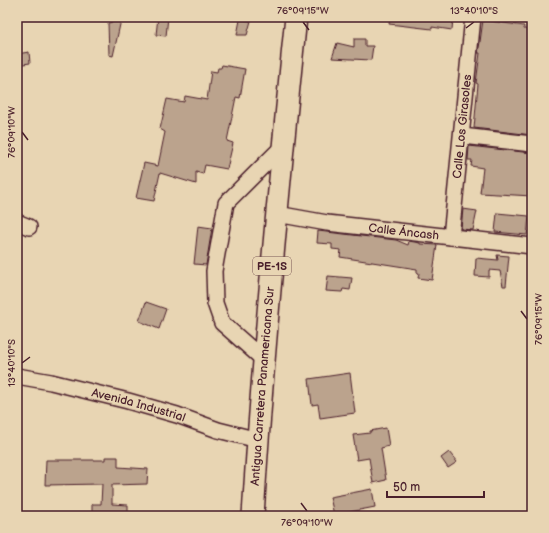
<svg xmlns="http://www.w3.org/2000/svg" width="549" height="533" font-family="'Balsamiq Sans',sans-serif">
<rect width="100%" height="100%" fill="#e8d5b3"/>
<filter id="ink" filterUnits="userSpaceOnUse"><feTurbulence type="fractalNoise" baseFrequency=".025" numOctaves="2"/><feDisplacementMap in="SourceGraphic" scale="8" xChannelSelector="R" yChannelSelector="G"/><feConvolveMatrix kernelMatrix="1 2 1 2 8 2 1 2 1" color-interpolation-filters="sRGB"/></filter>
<g filter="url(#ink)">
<g fill="#bba38d" stroke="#4a1f2b">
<polygon points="158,17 168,17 166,36 156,35"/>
<polygon points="390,17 445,17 453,18 452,30 432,27 432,29 389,24"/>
<polygon points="121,20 113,56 109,55 108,23"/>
<polygon points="240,20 251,21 247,35 237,35"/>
<polygon points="483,20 524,26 524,29 532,30 532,135 474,128 478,84 476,83 480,53 478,53 480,42"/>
<polygon points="354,39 365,39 365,46 373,46 371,60 332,58 337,43 354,47"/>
<polygon points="29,52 30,63 17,65 17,54"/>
<polygon points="222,65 245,69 240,98 236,97 227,141 233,143 227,169 205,165 203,174 196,172 196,184 160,173 154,201 136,198 144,163 158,166 165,132 160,129 167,99 184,102 185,96 207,100 211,71 217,72 218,68 221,68"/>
<polygon points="469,146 532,153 532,196 480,193 483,168 471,166 472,160 468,160"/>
<polygon points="463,209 477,211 473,230 461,229"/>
<polygon points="497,213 529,216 527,235 495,232"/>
<polygon points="198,226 212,228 206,265 194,264"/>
<polygon points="318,231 396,240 408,245 409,241 420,243 420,244 437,245 432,280 418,278 419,273 417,273 417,269 340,257 341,250 332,249 332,244 317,243"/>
<polygon points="497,255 509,256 506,286 503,286 500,271 489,270 489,277 475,276 476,258 498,260"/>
<polygon points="328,276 352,278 350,290 343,289 342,292 326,291"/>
<polygon points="146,302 166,309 159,329 139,321"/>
<polygon points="350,373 355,413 320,418 318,404 312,405 309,379"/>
<polygon points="386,428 389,446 381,448 386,480 373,483 369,458 357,460 353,435 370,433 370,431"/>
<polygon points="449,452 457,462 448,468 441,458"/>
<polygon points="105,457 118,457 118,467 148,469 147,484 112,485 112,504 128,505 128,516 92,516 92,504 101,504 102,484 45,485 46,460 105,460"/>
<polygon points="372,489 375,507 334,515 330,497"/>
</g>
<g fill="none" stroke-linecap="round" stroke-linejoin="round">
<defs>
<g id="minor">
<polyline points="462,136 532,144"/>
<path id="s1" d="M277,214l50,9 205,23"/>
<polyline points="17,222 29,227"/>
<path id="s2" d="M451,237l22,-220"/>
<polyline points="265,361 222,323 215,303 214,271 226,203 283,146"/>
<path id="s3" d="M17,376l34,6 77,19 49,14 41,15 40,10"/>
</g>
<g id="highway">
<path id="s4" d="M253,516c10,-167 26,-333 43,-499"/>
</g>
</defs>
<use href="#minor" stroke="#4a1f2b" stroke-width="18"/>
<use href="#highway" stroke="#4a1f2b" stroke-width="24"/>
<use href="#minor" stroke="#e8d5b3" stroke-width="15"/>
<use href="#highway" stroke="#e8d5b3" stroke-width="21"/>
</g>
</g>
<path fill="none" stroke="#4a1f2b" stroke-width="1.5" d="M303,22l6,8M466,28l8,-6M22,132l6,8M521,311l6,8M22,363l8,-6M301,503l6,8"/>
<g text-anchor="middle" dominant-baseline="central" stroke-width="4" stroke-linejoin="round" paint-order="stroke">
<rect fill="#e8d5b3" stroke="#795654" stroke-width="1" x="253" y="257" width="38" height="18" rx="3"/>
<g font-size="11" font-weight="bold" fill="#4a1f2b">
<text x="272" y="266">PE-1S</text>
</g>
<g font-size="12" fill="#4a1f2b" stroke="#e8d5b3">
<text stroke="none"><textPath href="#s2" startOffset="111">Calle Los Girasoles</textPath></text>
<text stroke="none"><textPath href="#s1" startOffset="128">Calle Áncash</textPath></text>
<text stroke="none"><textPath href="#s4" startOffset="130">Antigua Carretera Panamericana Sur</textPath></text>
<text stroke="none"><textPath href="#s3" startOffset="125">Avenida Industrial</textPath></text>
</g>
</g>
<rect width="549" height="533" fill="none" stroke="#e8d5b3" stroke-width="44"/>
<path d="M387 491v6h97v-6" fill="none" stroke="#4a1f2b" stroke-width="2"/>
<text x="393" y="491" font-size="12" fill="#4a1f2b" stroke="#e8d5b3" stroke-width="3" paint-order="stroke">50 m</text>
<rect x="22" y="22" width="505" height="489" fill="none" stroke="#4a1f2b" stroke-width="1.5"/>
<g font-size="10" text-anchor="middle" fill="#4a1f2b">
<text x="303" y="14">76°09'15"W</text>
<text x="474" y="14">13°40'10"S</text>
<text transform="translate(11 132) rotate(-90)" y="4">76°09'10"W</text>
<text transform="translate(538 319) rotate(-90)" y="4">76°09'15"W</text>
<text transform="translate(11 363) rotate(-90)" y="4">13°40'10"S</text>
<text x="307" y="526">76°09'10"W</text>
</g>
</svg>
